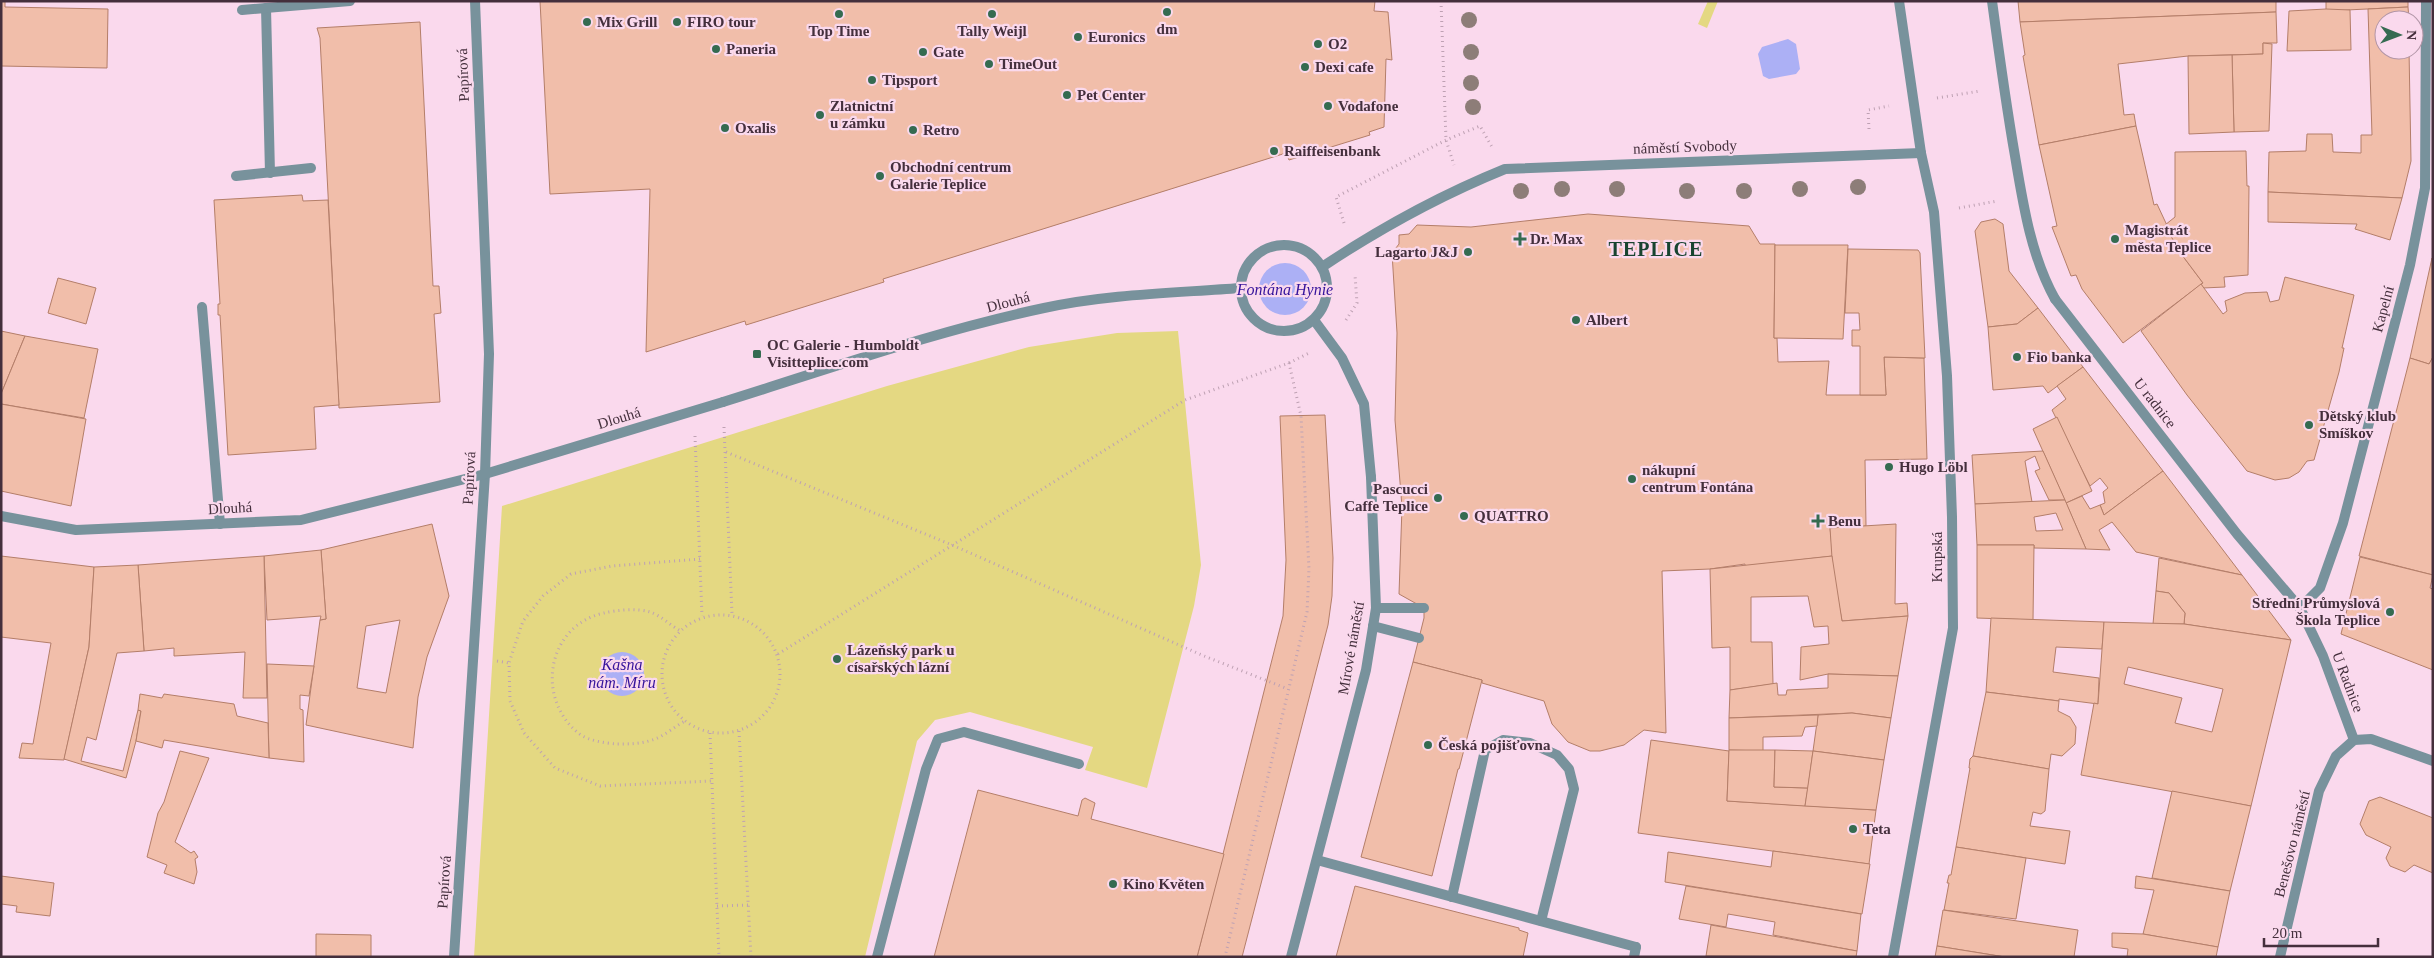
<svg xmlns="http://www.w3.org/2000/svg" width="2434" height="958" font-family="Georgia,serif">
<rect width="100%" height="100%" fill="#fad9ed"/>
<g fill="#e4d882">
<polygon points="1708,1 1718,1 1707,28 1698,24"/>
<polygon points="1178,331 1201,565 1194,606 1147,788 1085,770 1093,747 970,712 935,720 917,741 865,957 474,957 502,506 887,386 1029,347 1117,333"/>
</g>
<g fill="#acb0f5">
<polygon points="1788,39 1796,44 1800,69 1796,74 1769,79 1763,76 1758,54 1762,47"/>
<circle cx="1285" cy="289" r="26"/>
<circle cx="622" cy="674" r="22"/>
</g>
<g fill="#f1beaa" stroke="#b47e69" fill-rule="evenodd">
<polygon points="1,1 5,1 5,7 108,9 107,68 1,66"/>
<polygon points="540,1 1375,1 1374,11 1388,12 1392,60 1386,59 1384,127 1369,132 1370,135 1289,160 1286,153 883,279 884,282 746,325 745,321 646,352 650,189 550,194"/>
<polygon points="2018,1 2276,1 2276,12 2020,22"/>
<polygon points="2326,1 2408,1 2408,7 2326,11"/>
<polygon points="2408,7 2409,20 2384,20 2384,50 2409,50 2411,161 2402,198 2268,192 2269,152 2306,151 2307,134 2332,134 2333,152 2361,153 2361,135 2372,135 2368,9"/>
<polygon points="2326,9 2350,10 2351,50 2287,51 2289,11"/>
<polygon points="2276,12 2277,43 2263,43 2263,54 2188,56 2118,64 2124,115 2134,114 2136,126 2039,145 2023,56 2025,55 2020,22"/>
<polygon points="420,22 433,286 439,286 441,313 434,314 440,402 339,408 320,38 317,28"/>
<polygon points="2263,43 2272,44 2269,131 2234,132 2232,55 2263,54"/>
<polygon points="2232,55 2234,132 2189,134 2188,56"/>
<polygon points="2136,126 2154,205 2157,204 2179,251 2203,283 2123,343 2082,289 2076,275 2071,276 2052,227 2057,226 2039,145"/>
<polygon points="2246,151 2247,186 2249,186 2248,275 2224,277 2225,287 2203,288 2201,284 2203,283 2179,251 2165,225 2175,217 2175,152"/>
<polygon points="2268,192 2402,198 2390,240 2355,229 2357,224 2268,222"/>
<polygon points="302,195 303,201 328,200 339,405 314,407 316,449 228,455 220,315 218,315 218,304 220,304 214,200"/>
<polygon points="1588,214 1749,226 1760,244 1775,244 1774,338 1777,338 1778,362 1829,361 1826,395 1886,395 1884,357 1924,358 1927,459 1865,460 1866,526 1830,528 1833,556 1745,566 1745,564 1710,569 1662,571 1666,733 1644,730 1624,745 1600,751 1590,751 1568,742 1552,724 1544,701 1482,683 1482,680 1413,662 1424,618 1424,608 1399,594 1402,507 1395,420 1397,333 1392,253 1399,244 1399,235 1409,234 1417,225 1471,227"/>
<polygon points="1995,219 2003,224 2009,271 2038,308 2017,324 1988,327 1975,231 1981,222"/>
<polygon points="1775,245 1848,245 1843,339 1774,338"/>
<polygon points="1848,249 1918,250 1920,253 1925,358 1884,357 1886,395 1860,395 1860,346 1852,346 1852,330 1860,330 1859,313 1845,313"/>
<polygon points="2432,258 2433,357 2429,364 2410,358"/>
<polygon points="2285,277 2354,295 2342,348 2344,348 2339,372 2314,460 2307,461 2299,472 2289,478 2275,480 2247,471 2187,395 2141,331 2201,284 2223,314 2227,311 2225,301 2245,293 2267,292 2270,302 2279,300"/>
<polygon points="58,278 96,288 86,324 48,313"/>
<polygon points="2038,308 2083,367 2048,393 2043,386 1993,390 1988,327 2017,324"/>
<polygon points="1,331 25,336 1,394"/>
<polygon points="25,336 98,349 84,418 1,404 1,394"/>
<polygon points="2433,357 2433,575 2359,556 2410,358 2429,364"/>
<polygon points="2083,367 2163,471 2104,515 2100,505 2105,503 2103,492 2108,488 2100,478 2090,486 2052,410 2066,399 2057,386"/>
<polygon points="1,404 86,419 71,506 1,491"/>
<polygon points="1325,415 1333,558 1332,596 1328,625 1242,957 1197,957 1283,616 1286,560 1280,416"/>
<polygon points="2057,417 2092,491 2066,503 2033,429"/>
<polygon points="2043,451 2065,500 2049,500 2035,471 2040,469 2035,456 2025,461 2032,502 1975,504 1972,455"/>
<polygon points="2163,471 2242,575 2136,552 2112,522 2099,530 2110,550 2086,549 2066,503 2082,496 2090,509 2100,505 2104,515"/>
<path d="M2065,500l21,49 -52,-1v-3h-57l-2,-41zM2056,513l7,17 -27,1 -2,-14z"/>
<path d="M432,524l17,72 -22,61 -9,40 -5,51 -107,-23 14,-105 6,-1 -5,-69zM400,620l-14,73 -29,-5 9,-62z"/>
<polygon points="1896,524 1895,604 1907,603 1908,616 1842,621 1833,573 1830,528"/>
<polygon points="1977,545 2034,545 2033,620 1977,618"/>
<polygon points="321,550 326,619 320,620 321,616 267,620 264,556"/>
<polygon points="1,556 94,567 89,647 64,760 19,758 22,743 33,744 51,643 1,637"/>
<polygon points="264,556 267,698 243,698 245,652 174,656 174,648 144,651 138,565"/>
<polygon points="1832,556 1842,621 1908,616 1898,676 1828,674 1800,680 1801,647 1829,644 1828,626 1814,627 1808,596 1751,597 1751,642 1772,642 1773,684 1730,690 1730,647 1712,648 1710,569"/>
<polygon points="2360,557 2433,575 2430,588 2433,589 2433,670 2341,634"/>
<polygon points="2159,558 2242,575 2291,640 2184,624 2185,613 2169,593 2156,591"/>
<polygon points="138,565 144,651 117,653 96,740 87,737 81,761 123,771 138,710 141,711 136,741 126,778 64,759 89,647 94,567"/>
<polygon points="2156,591 2169,593 2185,613 2184,624 2153,624"/>
<polygon points="1991,618 2104,622 2102,649 2056,647 2053,672 2099,678 2098,704 2059,699 2059,701 1986,692"/>
<path d="M2104,622l80,2 107,16 -40,166 -170,-31 13,-72 4,1zM2128,667l95,22 -11,43 -37,-9 7,-25 -58,-14z"/>
<polygon points="1413,662 1482,680 1459,769 1458,769 1432,876 1361,857"/>
<polygon points="267,664 314,666 309,696 300,695 300,709 303,710 304,762 269,758"/>
<polygon points="1828,674 1898,676 1891,718 1852,713 1729,718 1730,690 1777,683 1778,695 1786,695 1787,690 1828,688"/>
<polygon points="1986,692 2059,701 2058,711 2070,717 2076,727 2075,744 2062,756 2051,754 2049,769 1973,756"/>
<polygon points="140,694 162,698 164,694 234,704 237,716 268,723 269,758 164,740 162,748 136,741 141,711 138,710"/>
<polygon points="1852,713 1891,718 1884,760 1813,751 1818,715"/>
<polygon points="1818,715 1817,726 1805,727 1802,736 1763,737 1763,751 1729,750 1729,718"/>
<polygon points="1651,740 1729,751 1727,801 1876,810 1869,864 1638,833"/>
<polygon points="1729,750 1775,750 1774,787 1808,788 1805,806 1727,801"/>
<polygon points="1775,750 1813,751 1808,788 1774,787"/>
<polygon points="180,751 209,758 175,842 191,853 194,851 198,857 195,859 197,872 194,884 164,873 167,865 147,857 158,813 164,802"/>
<polygon points="1813,751 1884,760 1876,810 1805,806"/>
<polygon points="1973,756 2049,769 2045,811 2041,814 2033,812 2030,826 2070,831 2065,864 1956,847 1970,768 1969,768 1970,759"/>
<polygon points="978,790 1078,816 1082,800 1085,798 1095,803 1091,819 1224,854 1197,957 934,957"/>
<polygon points="2172,791 2251,806 2230,891 2152,878"/>
<polygon points="2380,797 2433,818 2433,873 2414,865 2405,872 2390,866 2386,858 2391,847 2366,835 2360,824 2369,801"/>
<polygon points="1956,847 2026,858 2016,919 1944,910 1949,883 1947,883 1949,875 1951,875"/>
<polygon points="1773,851 1870,864 1862,914 1665,882 1668,852 1771,867"/>
<polygon points="1,876 54,883 50,916 16,912 17,906 1,904"/>
<polygon points="2136,876 2230,891 2218,947 2143,934 2154,890 2135,888"/>
<polygon points="1355,886 1519,928 1519,930 1528,933 1523,957 1336,957"/>
<polygon points="1686,886 1861,914 1857,951 1773,935 1775,922 1728,914 1726,927 1679,919"/>
<polygon points="1943,910 2078,930 2074,957 2005,957 1937,946"/>
<polygon points="1711,925 1857,951 1856,957 1706,956"/>
<polygon points="2112,933 2143,934 2218,947 2216,957 2127,957 2128,949 2112,947"/>
<polygon points="316,934 371,935 371,957 316,957"/>
<polygon points="1937,946 2005,957 1935,957"/>
</g>
<g fill="none" stroke-linecap="round" stroke-linejoin="round">
<g stroke="#bea1b3" stroke-width="3" stroke-dasharray="1 4" stroke-linecap="butt">
<polyline points="1441,1 1446,140 1454,165"/>
<polyline points="1937,98 1980,91"/>
<polyline points="1869,129 1868,110 1889,106"/>
<polyline points="1959,208 1997,201"/>
<polyline points="1344,223 1336,197 1446,140 1480,126 1492,147"/>
<polyline points="1346,320 1357,303 1355,275"/>
<polyline points="1289,363 1309,353"/>
<polyline points="724,427 732,614"/>
<polyline points="695,436 702,616"/>
<polyline points="726,452 952,545 1204,656 1288,689"/>
<polyline points="700,559 612,566 571,574 543,596 523,621 509,663 510,701 524,733 555,768 600,786 711,781"/>
<circle cx="721" cy="674" r="59"/>
<path d="M679,630c-9,-5 -19,-15 -29,-18 -13,-4 -33,-2 -46,1 -56,12 -69,83 -27,119 10,9 28,11 40,12 12,0 23,0 35,-4 11,-3 22,-13 33,-19"/>
<polyline points="778,654 1185,400 1289,363 1301,416 1309,569 1307,612 1225,957"/>
<polyline points="497,661 509,663"/>
<polyline points="739,731 751,957"/>
<polyline points="710,733 719,957"/>
<polyline points="717,906 748,905"/>
</g>
<g stroke="#78929c" stroke-width="10">
<polyline points="266,8 270,173"/>
<polyline points="242,10 350,1"/>
<polyline points="236,176 311,168"/>
<polyline points="202,307 220,524"/>
<polyline points="1376,608 1424,608"/>
<polyline points="1373,626 1419,638"/>
<polyline points="1317,860 1636,947"/>
<polyline points="1452,897 1485,750 1503,740 1530,743 1557,755 1569,769 1574,789 1541,921"/>
<polyline points="454,957 485,474"/>
<polyline points="877,957 926,769 938,739 964,732 1079,764"/>
</g>
<g stroke="#78929c" stroke-width="10">
<circle cx="1284" cy="288" r="43"/>
<path d="M1322,267c57,-38 119,-72 183,-98l416,-16"/>
<polyline points="2055,299 2237,534 2300,608"/>
<polyline points="1314,320 1342,358 1364,404 1371,477"/>
<path d="M723,402c106,-33 212,-71 321,-94 64,-14 131,-15 196,-20"/>
<polyline points="1893,957 1953,628 1952,517 1947,376 1934,212 1921,153 1899,1"/>
</g>
<g stroke="#78929c" stroke-width="10">
<polyline points="475,1 489,354 485,474"/>
<path d="M1992,1c7,52 14,104 23,155 8,48 16,100 40,143"/>
<polyline points="1,516 76,530 301,520 485,474 723,402"/>
<polyline points="2354,740 2323,656 2300,608 2320,588 2343,523 2410,265 2425,188 2426,1"/>
<polyline points="1291,957 1366,670 1376,608 1371,477"/>
<polyline points="1634,957 1636,947"/>
<polyline points="2280,957 2319,791 2336,756 2354,740 2371,739 2433,761"/>
</g>
</g>
<g fill="#8d7d78">
<circle cx="1469" cy="20" r="8"/>
<circle cx="1471" cy="52" r="8"/>
<circle cx="1471" cy="83" r="8"/>
<circle cx="1473" cy="107" r="8"/>
<circle cx="1858" cy="187" r="8"/>
<circle cx="1562" cy="189" r="8"/>
<circle cx="1617" cy="189" r="8"/>
<circle cx="1800" cy="189" r="8"/>
<circle cx="1521" cy="191" r="8"/>
<circle cx="1687" cy="191" r="8"/>
<circle cx="1744" cy="191" r="8"/>
</g>
<g fill="#356b51" stroke="#fad9ed" stroke-width="2">
<circle cx="1167" cy="12" r="5"/>
<circle cx="839" cy="14" r="5"/>
<circle cx="992" cy="14" r="5"/>
<circle cx="587" cy="22" r="5"/>
<circle cx="677" cy="22" r="5"/>
<circle cx="1078" cy="37" r="5"/>
<circle cx="1318" cy="44" r="5"/>
<circle cx="716" cy="49" r="5"/>
<circle cx="923" cy="52" r="5"/>
<circle cx="989" cy="64" r="5"/>
<circle cx="1305" cy="67" r="5"/>
<circle cx="872" cy="80" r="5"/>
<circle cx="1067" cy="95" r="5"/>
<circle cx="1328" cy="106" r="5"/>
<circle cx="820" cy="115" r="5"/>
<circle cx="725" cy="128" r="5"/>
<circle cx="913" cy="130" r="5"/>
<circle cx="1274" cy="151" r="5"/>
<circle cx="880" cy="176" r="5"/>
<path d="M1517.5 231.5h5v5h5v5h-5v5h-5v-5h-5v-5h5z"/>
<circle cx="2115" cy="239" r="5"/>
<circle cx="1468" cy="252" r="5"/>
<circle cx="1576" cy="320" r="5"/>
<rect x="752" y="349" width="10" height="10" rx="2.5"/>
<circle cx="2017" cy="357" r="5"/>
<circle cx="2309" cy="425" r="5"/>
<circle cx="1889" cy="467" r="5"/>
<circle cx="1632" cy="479" r="5"/>
<circle cx="1438" cy="498" r="5"/>
<circle cx="1464" cy="516" r="5"/>
<path d="M1815.5 513.5h5v5h5v5h-5v5h-5v-5h-5v-5h5z"/>
<circle cx="2390" cy="612" r="5"/>
<circle cx="837" cy="659" r="5"/>
<circle cx="1428" cy="745" r="5"/>
<circle cx="1853" cy="829" r="5"/>
<circle cx="1113" cy="884" r="5"/>
</g>
<g text-anchor="middle" dominant-baseline="central" stroke-width="4.5" stroke-linejoin="round" paint-order="stroke">
<g font-size="15" font-weight="bold" fill="#442f3c" stroke="#fad9ed" text-anchor="start">
<text x="597" y="22">Mix Grill</text>
<text x="687" y="22">FIRO tour</text>
<text x="1167" y="29" text-anchor="middle">dm</text>
<text x="839" y="31" text-anchor="middle">Top Time</text>
<text x="992" y="31" text-anchor="middle">Tally Weijl</text>
<text x="1088" y="37">Euronics</text>
<text x="1328" y="44">O2</text>
<text x="726" y="49">Paneria</text>
<text x="933" y="52">Gate</text>
<text x="999" y="64">TimeOut</text>
<text x="1315" y="67">Dexi cafe</text>
<text x="882" y="80">Tipsport</text>
<text x="1077" y="95">Pet Center</text>
<text x="830" y="106">Zlatnictní<tspan x="830" dy="17">u zámku</tspan></text>
<text x="1338" y="106">Vodafone</text>
<text x="735" y="128">Oxalis</text>
<text x="923" y="130">Retro</text>
<text x="1284" y="151">Raiffeisenbank</text>
<text x="890" y="167">Obchodní centrum<tspan x="890" dy="17">Galerie Teplice</tspan></text>
<text x="2125" y="230">Magistrát<tspan x="2125" dy="17">města Teplice</tspan></text>
<text x="1530" y="239">Dr. Max</text>
<text x="1458" y="252" text-anchor="end">Lagarto J&amp;J</text>
<text x="1586" y="320">Albert</text>
<text x="767" y="345">OC Galerie - Humboldt<tspan x="767" dy="17">Visitteplice.com</tspan></text>
<text x="2027" y="357">Fio banka</text>
<text x="2319" y="416">Dětský klub<tspan x="2319" dy="17">Smíškov</tspan></text>
<text x="1899" y="467">Hugo Löbl</text>
<text x="1642" y="470">nákupní<tspan x="1642" dy="17">centrum Fontána</tspan></text>
<text x="1428" y="489" text-anchor="end">Pascucci<tspan x="1428" dy="17">Caffe Teplice</tspan></text>
<text x="1474" y="516">QUATTRO</text>
<text x="1828" y="521">Benu</text>
<text x="2380" y="603" text-anchor="end">Střední Průmyslová<tspan x="2380" dy="17">Škola Teplice</tspan></text>
<text x="847" y="650">Lázeňský park u<tspan x="847" dy="17">císařských lázní</tspan></text>
<text x="1438" y="745">Česká pojišťovna</text>
<text x="1863" y="829">Teta</text>
<text x="1123" y="884">Kino Květen</text>
</g>
<g font-size="15" fill="#442f3c" stroke="#fad9ed">
<text transform="translate(463 75) rotate(-92)">Papírová</text>
<text transform="translate(1685 147) rotate(-2)">náměstí Svobody</text>
<text transform="translate(1008 302) rotate(-15)">Dlouhá</text>
<text transform="translate(2383 309) rotate(-75)">Kapelní</text>
<text transform="translate(2155 403) rotate(52)">U radnice</text>
<text transform="translate(619 418) rotate(-17)">Dlouhá</text>
<text transform="translate(469 478) rotate(-87)">Papírová</text>
<text transform="translate(230 508) rotate(-3)">Dlouhá</text>
<text transform="translate(1937 557) rotate(-90)">Krupská</text>
<text transform="translate(1351 648) rotate(-80)">Mírové náměstí</text>
<text transform="translate(2348 682) rotate(69)">U Radnice</text>
<text transform="translate(2292 844) rotate(-76)">Benešovo náměstí</text>
<text transform="translate(444 882) rotate(-86)">Papírová</text>
</g>
<g font-size="16" font-style="italic" fill="#35139b" stroke="#fad9ed">
<text x="1285" y="289">Fontána Hynie</text>
<text x="622" y="664">Kašna<tspan x="622" dy="18">nám. Míru</tspan></text>
</g>
<g font-size="20" font-weight="bold" letter-spacing="1" fill="#184430" stroke="#fad9ed">
<text x="1656" y="249">TEPLICE</text>
</g>
</g>
<rect width="2434" height="958" fill="none" stroke="#442f3c" stroke-width="5"/>
<g transform="translate(2399 35) rotate(91)"><circle r="24" fill="#fad9ed" stroke="#b195a6"/>
<path d="M0-4L9 19L0 12L-9 19Z" fill="#356b51"/>
<text y="-8" font-size="14" font-weight="bold" text-anchor="middle" fill="#442f3c">N</text>
</g>
<path d="M2264 938v8h114v-8" fill="none" stroke="#442f3c" stroke-width="2.5"/>
<text x="2272" y="938" font-size="15" fill="#442f3c" stroke="#fad9ed" stroke-width="4" paint-order="stroke">20 m</text>
</svg>
